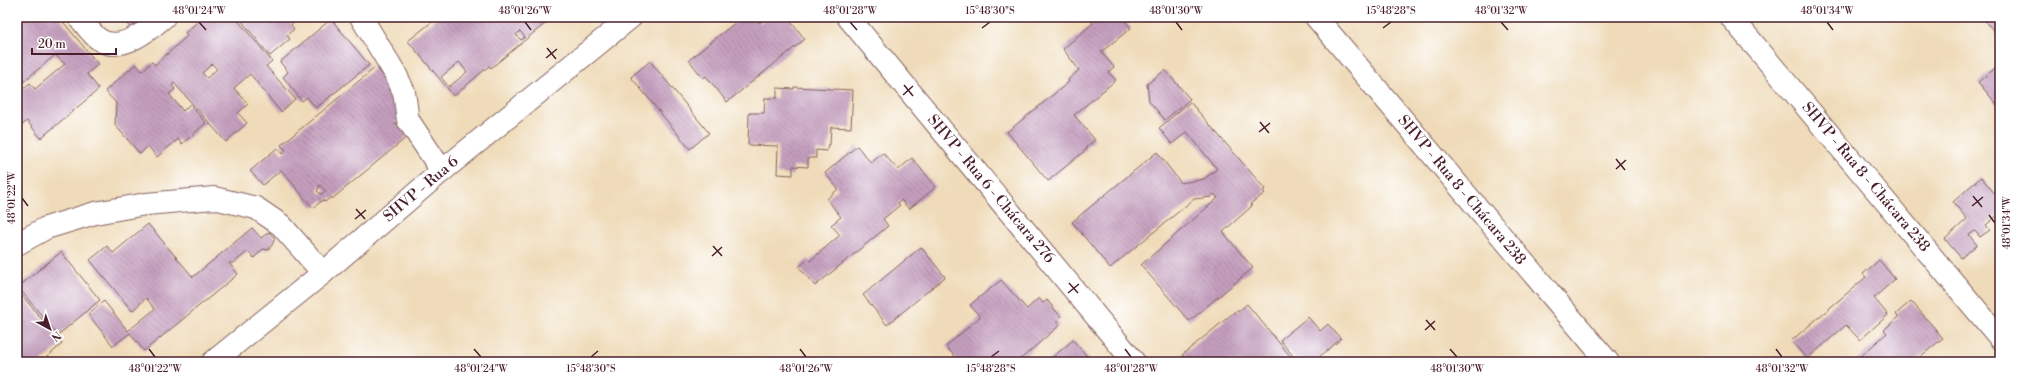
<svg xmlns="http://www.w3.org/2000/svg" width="2017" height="379" font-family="'Libre Bodoni',serif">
<defs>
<pattern id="building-back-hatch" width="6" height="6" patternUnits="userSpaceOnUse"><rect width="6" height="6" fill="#c49ebe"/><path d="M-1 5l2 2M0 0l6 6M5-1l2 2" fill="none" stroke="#a1809b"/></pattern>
</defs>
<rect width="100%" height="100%" fill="#fff"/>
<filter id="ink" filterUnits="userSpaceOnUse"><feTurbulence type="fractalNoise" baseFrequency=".025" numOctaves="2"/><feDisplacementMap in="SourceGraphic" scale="8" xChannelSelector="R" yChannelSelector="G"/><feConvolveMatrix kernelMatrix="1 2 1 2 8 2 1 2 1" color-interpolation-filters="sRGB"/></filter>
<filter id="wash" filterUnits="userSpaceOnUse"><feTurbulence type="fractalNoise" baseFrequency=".012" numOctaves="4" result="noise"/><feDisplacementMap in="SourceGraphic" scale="16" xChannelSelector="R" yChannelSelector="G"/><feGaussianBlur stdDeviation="0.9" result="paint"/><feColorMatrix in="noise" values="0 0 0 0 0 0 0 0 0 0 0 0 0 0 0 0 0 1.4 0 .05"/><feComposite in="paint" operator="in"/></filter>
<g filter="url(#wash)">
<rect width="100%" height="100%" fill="#efdbb9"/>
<g id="blocks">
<g fill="url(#building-back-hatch)" fill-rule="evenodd">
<polygon points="17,17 59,17 98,64 87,74 99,89 41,138 27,121 22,125 17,119 17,94 30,83 35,89 65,64 55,55 17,87"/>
<polygon points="122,17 143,17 131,29"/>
<path d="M203,17h32l37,44 -6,5 29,33 -14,13 -31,-38 -16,14 14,16 -10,9 9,10 -21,19 -52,-59 -2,2 3,4 -6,5 14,17 7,-7 16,19 -24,21 -4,-5 -21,18 -9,-11 -8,8 -25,-29 1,-22 -11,-12 31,-27 6,7 10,-9 3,3 32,-29 -2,-3zM212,64l5,5 -10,9 -5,-5z"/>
<polygon points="243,17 300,17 291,25 294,29 287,35 290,39 270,56 240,19"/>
<path d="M438,17h115l-62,51 -2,-2 -35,30 -46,-55zM520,31l5,6 -4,3 -5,-5zM459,62l8,10 -18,15 -8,-10z"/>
<polygon points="742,17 755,17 760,23 768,17 787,17 805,39 727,102 706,76 703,78 689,60"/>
<polygon points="1088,17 1122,17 1131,28 1101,52 1114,67 1108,72 1116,80 1074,115 1095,140 1086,147 1087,149 1048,181 1007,132 1069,82 1068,80 1079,70 1063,49 1093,23"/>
<polygon points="1982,17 2000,17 2000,38"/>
<polygon points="331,19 369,65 316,108 307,97 302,101 283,77 288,72 280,62"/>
<polygon points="650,61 709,133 690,149 631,77"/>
<polygon points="2000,64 2000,108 1978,82"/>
<path d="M376,67l11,13 2,-1 18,58 -75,62 -1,-2 -6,5 -2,-2 -10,8 -32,-38 -18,15 -13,-14 27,-23 5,6 4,-4 -5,-5zM400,119l1,9 -6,-5zM320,185l6,6 -5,3 -4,-3z"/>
<polygon points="1165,70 1190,99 1165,120 1149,101 1147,84"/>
<polygon points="794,87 853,90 851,128 831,127 830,145 828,144 827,151 816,150 816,158 808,158 808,167 793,166 793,175 777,174 778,146 748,145 749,113 764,113 765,98 777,98 777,88 794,89"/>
<polygon points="1190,102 1265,189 1263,191 1265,193 1250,204 1252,206 1223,232 1253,268 1189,321 1141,265 1218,198 1214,194 1211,197 1194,199 1110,268 1072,222 1157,152 1181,183 1204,179 1217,169 1187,132 1172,144 1159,128"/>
<polygon points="857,146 871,163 883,153 898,170 912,158 936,187 909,209 901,200 898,203 900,205 883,219 888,226 815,286 799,267 808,259 810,261 840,235 831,225 841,217 827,199 838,189 825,173"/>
<polygon points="1981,177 1996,195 1999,192 1997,190 2000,188 2000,213 1986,225 1990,230 1980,237 1975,231 1969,235 1977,245 1961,258 1945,239 1967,219 1953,202"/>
<polygon points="148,224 193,277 252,228 261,238 269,232 275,238 272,245 268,250 263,249 254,258 248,251 234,263 229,263 238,274 144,351 130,333 113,346 88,314 104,301 128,331 155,309 146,298 132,311 90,260 107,246 113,253"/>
<polygon points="921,247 945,277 887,325 863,295"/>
<polygon points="61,252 100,300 58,335 18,287"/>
<polygon points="1879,260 1895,279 1874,298 1888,315 1860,340 1846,325 1807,359 1791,341 1866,277 1863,274"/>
<polygon points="1001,280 1027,309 1039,298 1043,303 1047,300 1061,317 1057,321 1060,325 1017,362 959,362 946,346 980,317 970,305"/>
<polygon points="17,289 62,344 41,362 17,362"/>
<polygon points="1911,301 1943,338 1914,362 1854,362 1887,333 1884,330 1898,317 1896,314"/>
<polygon points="1247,304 1295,362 1188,362 1182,355 1237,310 1238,312"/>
<polygon points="1308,317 1320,331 1328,324 1341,339 1313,362 1298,362 1280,340"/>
<polygon points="1073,340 1092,362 1047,362"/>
</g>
</g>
</g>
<g filter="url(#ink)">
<use href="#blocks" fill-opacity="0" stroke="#84615d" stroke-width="1"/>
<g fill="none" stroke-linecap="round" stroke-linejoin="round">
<defs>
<g id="minor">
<path d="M79,17c6,7 13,18 21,23 21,13 49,-10 64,-23"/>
<polyline points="361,17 395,73 404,92 408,120 442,171"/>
<polyline points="848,17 1134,362"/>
<polyline points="1316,17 1608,362"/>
<polyline points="1731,17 2000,338"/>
<polyline points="17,244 46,228 95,213 146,204 214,198 256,208 281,225 323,273"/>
<polyline points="213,362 323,273 442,171 631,17"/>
</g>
</defs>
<use href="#minor" stroke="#84615d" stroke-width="24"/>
<use href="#minor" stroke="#fff" stroke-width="22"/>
</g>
</g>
<path fill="none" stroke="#4a1f2b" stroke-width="1.5" d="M199,22l7,8M525,22l6,8M850,22l7,8M1176,22l6,8M1501,22l7,8M1827,22l6,8M982,28l8,-6M1383,28l8,-6M547,48l9,11M546,58l11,-9M904,85l9,11M903,95l10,-9M1260,122l9,11M1259,132l11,-9M1616,159l9,11M1616,169l10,-9M1973,196l9,11M22,198l6,8M1972,206l11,-9M356,209l9,10M1989,215l6,8M355,219l11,-9M713,246l9,10M712,256l10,-9M1069,283l9,10M1068,293l11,-9M1426,320l9,10M1425,330l10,-9M149,349l6,8M474,349l7,8M800,349l6,8M1125,349l6,8M1450,349l7,8M1776,349l6,8M591,357l7,-6M991,357l8,-6"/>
<g text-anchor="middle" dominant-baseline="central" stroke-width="3" stroke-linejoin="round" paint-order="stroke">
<g font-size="15" fill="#4a1f2b" stroke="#fff">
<text transform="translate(1866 177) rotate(50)">SHVP - Rua 8 - Chácara 238</text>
<text transform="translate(421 189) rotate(-40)">SHVP - Rua 6</text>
<text transform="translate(991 189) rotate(50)">SHVP - Rua 6 - Chácara 276</text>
<text transform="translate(1462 190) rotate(50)">SHVP - Rua 8 - Chácara 238</text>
</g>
</g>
<rect width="2017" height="379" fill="none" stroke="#fff" stroke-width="44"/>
<g transform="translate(50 329) rotate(140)" stroke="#ffffff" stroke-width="3" paint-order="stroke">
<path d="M0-3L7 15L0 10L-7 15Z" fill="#4a1f2b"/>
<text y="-6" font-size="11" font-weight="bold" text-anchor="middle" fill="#4a1f2b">N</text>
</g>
<path d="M32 48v6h84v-6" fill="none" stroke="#4a1f2b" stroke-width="2"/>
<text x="38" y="48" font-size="12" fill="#4a1f2b" stroke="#ffffff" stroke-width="3" paint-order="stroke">20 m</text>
<rect x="22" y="22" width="1973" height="335" fill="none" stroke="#4a1f2b" stroke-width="1.5"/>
<g font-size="10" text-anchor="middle" fill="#4a1f2b">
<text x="199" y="14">48°01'24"W</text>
<text x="525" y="14">48°01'26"W</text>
<text x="850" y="14">48°01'28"W</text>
<text x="990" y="14">15°48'30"S</text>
<text x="1176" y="14">48°01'30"W</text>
<text x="1391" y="14">15°48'28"S</text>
<text x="1501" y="14">48°01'32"W</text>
<text x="1827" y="14">48°01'34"W</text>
<text transform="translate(11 198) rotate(-90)" y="4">48°01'22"W</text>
<text transform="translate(2006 223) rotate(-90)" y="4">48°01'34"W</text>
<text x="155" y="372">48°01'22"W</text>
<text x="481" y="372">48°01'24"W</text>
<text x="591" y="372">15°48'30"S</text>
<text x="806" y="372">48°01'26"W</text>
<text x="991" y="372">15°48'28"S</text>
<text x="1131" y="372">48°01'28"W</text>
<text x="1457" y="372">48°01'30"W</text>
<text x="1782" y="372">48°01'32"W</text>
</g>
</svg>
